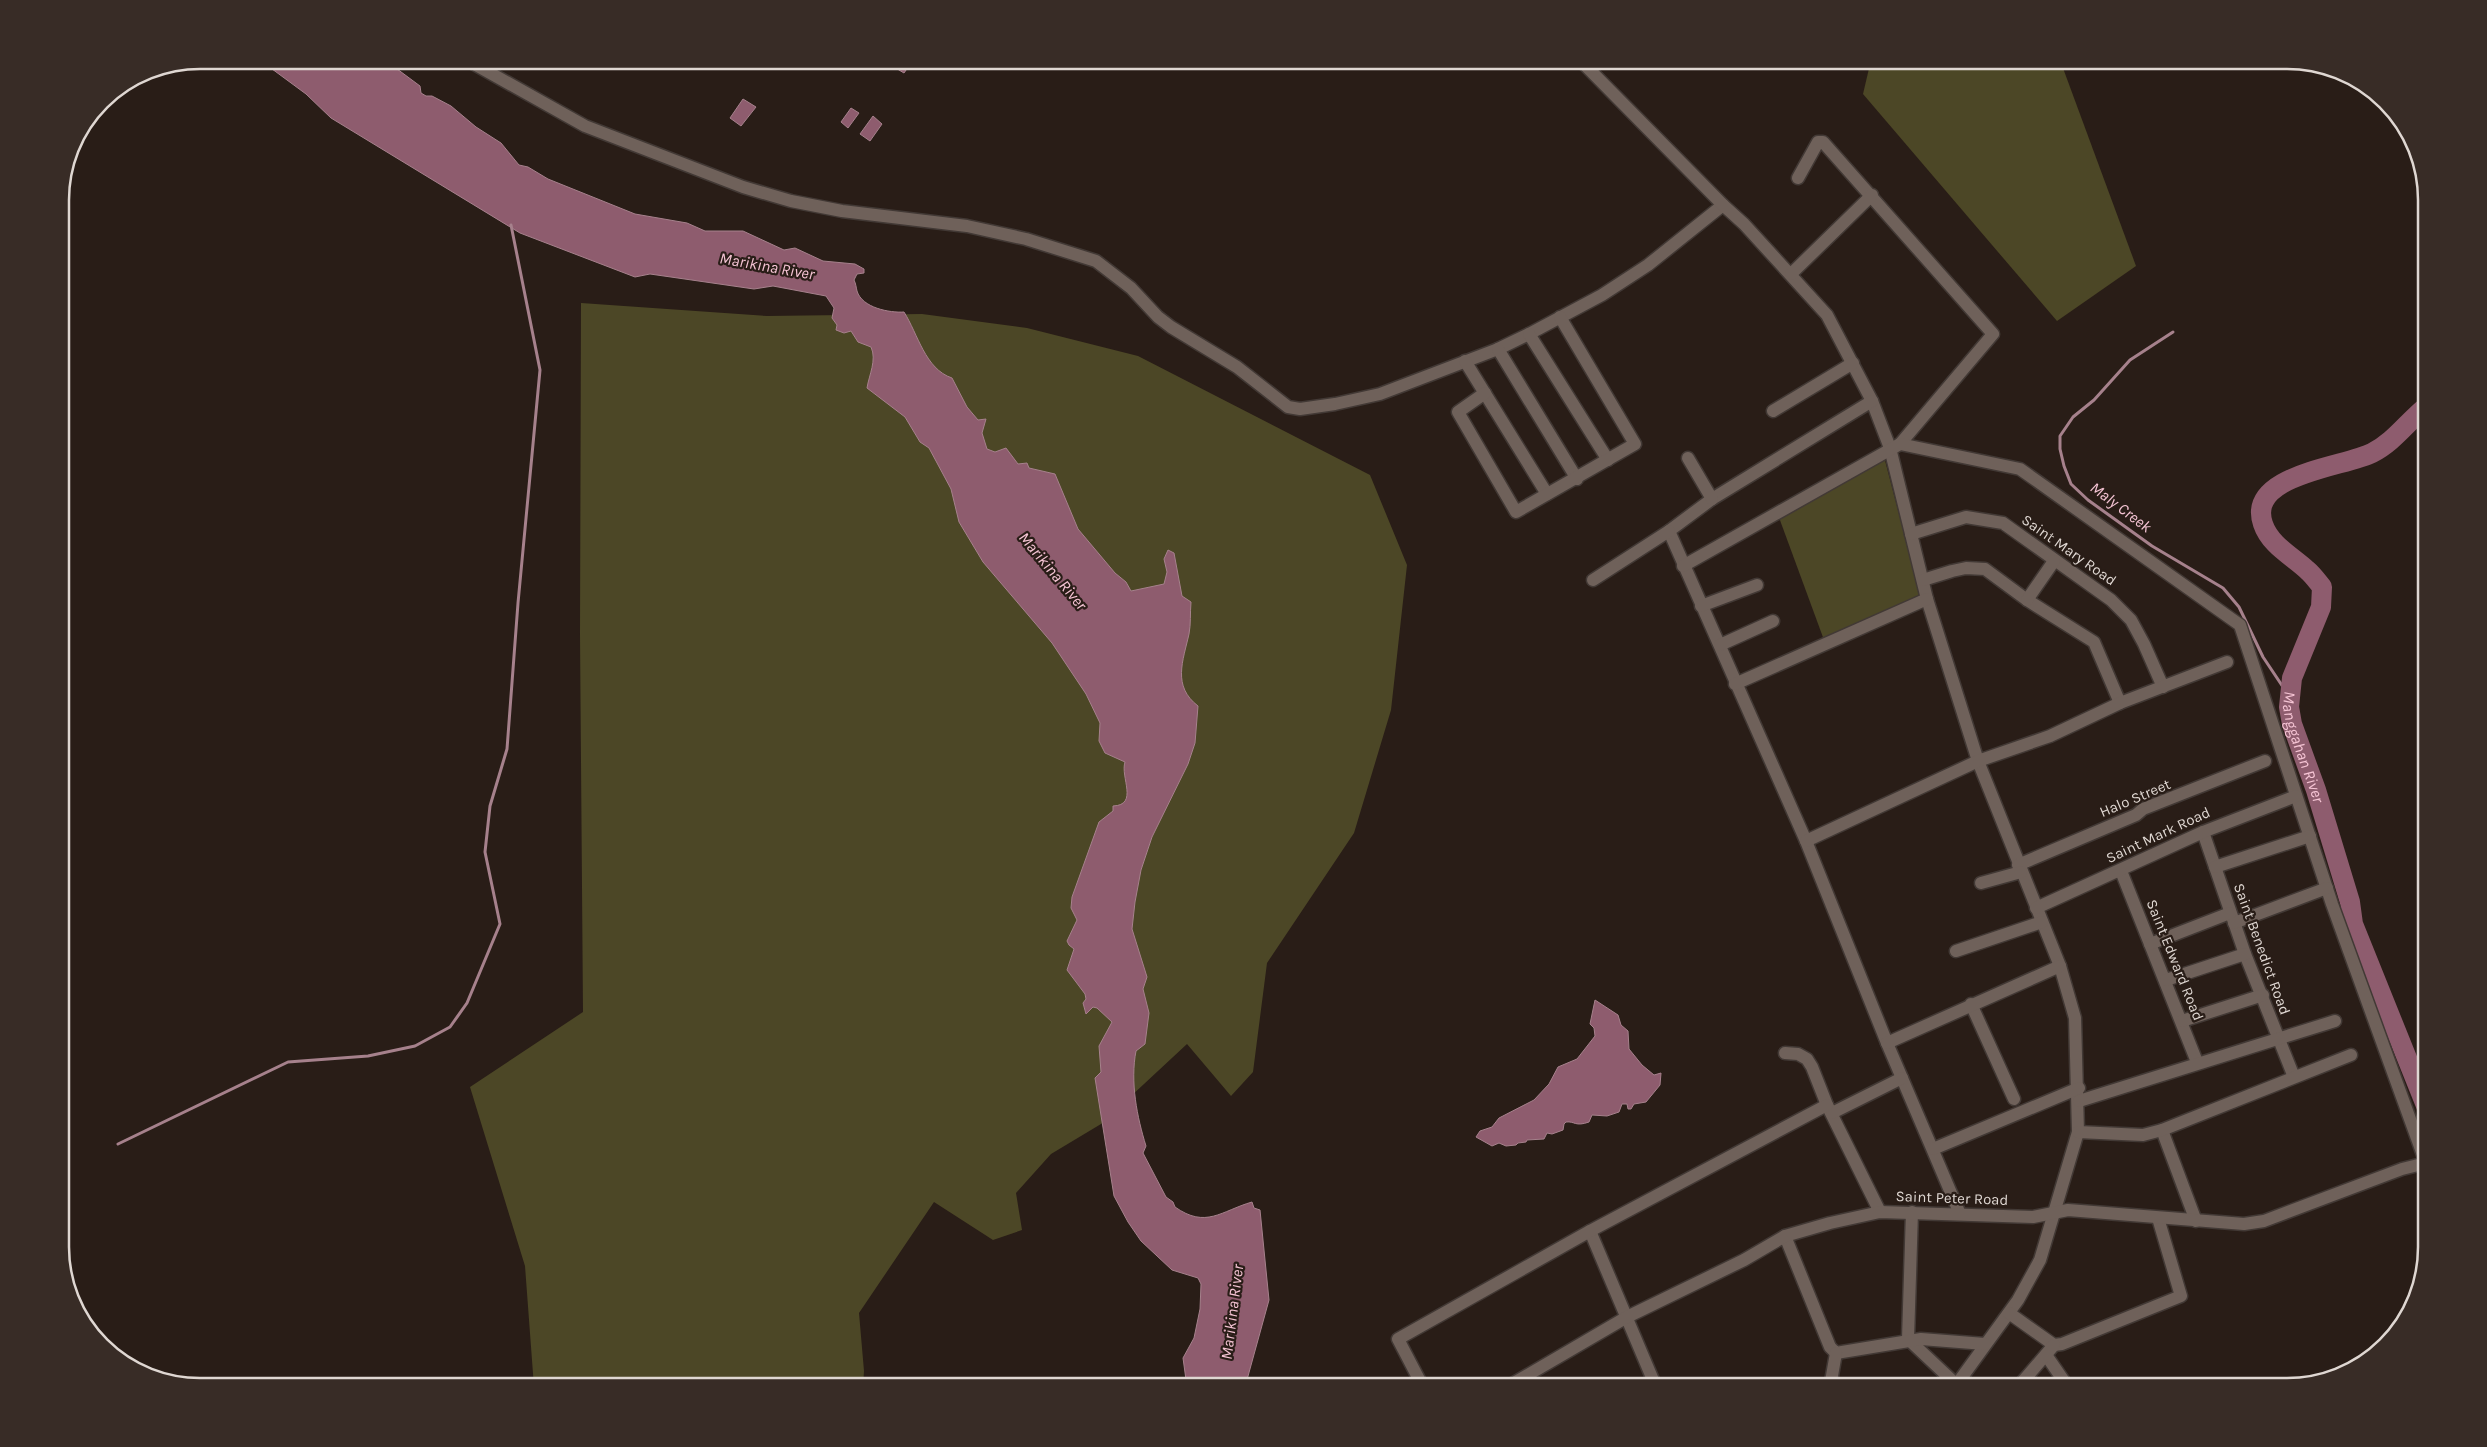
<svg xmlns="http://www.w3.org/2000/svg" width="2487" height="1447" font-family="Karla,sans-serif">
<rect width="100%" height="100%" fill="#291d17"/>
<g fill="#4c4726">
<polygon points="1871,60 2060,60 2136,266 2057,321 1863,94"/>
<polygon points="581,303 767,316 922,314 1027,328 1138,356 1370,475 1407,565 1391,710 1354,833 1267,963 1253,1072 1231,1096 1187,1044 1101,1124 1051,1154 1016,1193 1022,1230 993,1240 934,1202 859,1313 864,1371 863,1387 534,1387 525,1266 470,1087 583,1012 580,635"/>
<polygon points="1882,449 1921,598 1824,640 1777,512"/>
</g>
<g fill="#8e5c6e" stroke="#a6818c">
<path d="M266,60h119l35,26 1,7 5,3h6l19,10 25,21 25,16 18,22 9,2 20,12 87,35 52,9 18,8h38l41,19 11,-2 28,13 32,3 9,5v4l-7,1 -3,6c2,4 2,7 3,11 5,17 33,22 47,21 14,22 21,57 48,66l15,29 11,13 8,-1 -4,14 5,16 8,3 11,-4 12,16 9,-1 2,5 26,6 23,55 37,44 11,9 5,9 33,-7 3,-12 -3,-13 4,-9 6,3 8,43 9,6c-1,11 0,22 -2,32 -6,27 -17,52 9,72l-3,37 -7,21 -36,73 -11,33 -6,32 -3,27 15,48 -4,12 6,24 -4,31 -9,7c-6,31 1,66 10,95l-3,7 23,44 7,5 2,5c31,22 46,4 77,-5l2,6 6,2 9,90 -24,87h-58l-4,-29 11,-20 6,-29 1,-25 -3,-6 -26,-8 -31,-29 -13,-19 -14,-26 -19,-118 6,-6 -2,-26 13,-24 -15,-14 -4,-1 -7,7 -3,-11 3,-4 -1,-5 -18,-24 7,-21 -5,-4 -2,-4 10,-21 -6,-12 1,-11 27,-75 14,-11v-5c26,-1 7,-29 12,-44l-20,-9 -6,-12 1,-18 -14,-29 -34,-51 -69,-81 -24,-40 -8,-33 -22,-41 -9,-6 -15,-25 -38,-29c2,-13 10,-28 4,-41l-13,-5 -7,-11 -7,2 -8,-3 1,-5 -5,-7 2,-10 -8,-12 -53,-10 -19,3 -104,-15 -15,3 -115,-44 -189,-115 -25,-24 -38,-28z"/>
<polygon points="899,60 913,60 904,73 894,67"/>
<polygon points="743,99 756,107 741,126 730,118"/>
<polygon points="851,108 859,113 848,128 841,122"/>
<polygon points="873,116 882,124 870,141 860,134"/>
<path d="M1595,1000l23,15 3,10 7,6 1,18 13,16 12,10 7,-2 -1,12 -14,17 -12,2 -3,5h-3l-1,-5h-5l-3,8 -12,4 -15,-1 -3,7c-14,5 -14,-1 -23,0l-2,2 -1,6 -11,4 -5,-1 -3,6 -17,1 -1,2 -8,1 -2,2 -10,1 -7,-3 -7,3 -16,-9 4,-6 12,-4 7,-9 35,-18 15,-16 9,-17 19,-8 18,-23 -1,-8 -4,-4z"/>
</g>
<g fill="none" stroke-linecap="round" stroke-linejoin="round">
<g stroke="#a6818c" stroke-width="3">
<polyline points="2173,332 2130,360 2094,400 2073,417 2060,436 2060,449 2064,466 2071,484 2088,500 2152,546 2223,588 2239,607 2263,657 2289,696"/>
<polyline points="118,1144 288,1062 368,1056 415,1046 450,1027 467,1003 500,924 485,852 490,806 507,749 518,603 540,370 511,225"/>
</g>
<path stroke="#8e5c6e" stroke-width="20" id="s1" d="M2427,406c-19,15 -33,36 -55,47 -27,14 -126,21 -109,71 7,21 29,32 44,46 6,5 10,11 15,17l-1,20 -29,71 -3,29 3,17 24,66 34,112 3,22 74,184"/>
<defs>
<g id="minor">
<polyline points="467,60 585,126 743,187 791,201 842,211 967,226 1026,239 1096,261 1131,288 1158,317 1171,327 1237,367 1288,407 1300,409 1335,404 1380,394 1498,349 1529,334 1602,295 1648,265 1723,205"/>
<polyline points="1580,60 1723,205 1744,224 1827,315 1872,401 1890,448 1927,599 1978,761 2060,966 2075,1018 2078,1132 2040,1260 2018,1300 1957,1384"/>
<polyline points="1798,178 1818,142 1823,142 1993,334 1900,444"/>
<polyline points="1791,274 1872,195"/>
<polyline points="1529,334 1608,460"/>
<polyline points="1498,349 1577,479"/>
<polyline points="1465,361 1547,494"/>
<polyline points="1485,393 1458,412 1516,512 1635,444 1560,317"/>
<polyline points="1872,401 1712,499 1669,531 1806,841 1887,1043 1960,1214"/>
<polyline points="1773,411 1853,363"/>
<polyline points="1688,458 1712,499"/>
<polyline points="1911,534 1966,517 2003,523 2111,600 2131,620 2144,644 2163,687"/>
<polyline points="1683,566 1900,444 2020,469 2240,625 2332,904 2427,1166"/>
<polyline points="1593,580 1669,531"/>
<polyline points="1923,580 1952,571 1966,568 1985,569 2027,600 2094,642 2120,703"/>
<polyline points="2027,600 2054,561"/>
<polyline points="1701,606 1757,585"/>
<polyline points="1720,645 1773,621"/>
<polyline points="1735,684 1927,599"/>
<polyline points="2203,832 2245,954 2294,1077"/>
<polyline points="1806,841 1978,761 2050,736 2120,703 2227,662"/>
<polyline points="2018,865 2136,815 2143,809 2265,761"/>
<polyline points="2215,867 2310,836"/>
<polyline points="2121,871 2197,1062"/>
<polyline points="1981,883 2021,872"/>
<polyline points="2036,908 2203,832 2296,796"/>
<polyline points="2234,923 2327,888"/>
<polyline points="2150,944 2230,913"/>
<polyline points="1956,951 2042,922"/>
<polyline points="2166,980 2245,954"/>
<polyline points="1971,1004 2014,1099"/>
<polyline points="2182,1021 2263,995"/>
<polyline points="1887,1043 2060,966"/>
<polyline points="1785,1053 1798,1054 1807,1059 1812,1067 1827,1105 1880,1212"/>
<polyline points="2079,1101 2335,1021"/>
<polyline points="1832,1113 1902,1078"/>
<polyline points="2162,1130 2196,1221"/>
<polyline points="2078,1132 2143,1135 2162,1130 2351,1055"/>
<polyline points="1933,1149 2079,1088"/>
<polyline points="1912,1212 1908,1339 1959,1387"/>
<polyline points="1590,1231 1656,1387"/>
<polyline points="1785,1236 1830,1347 1836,1353 1921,1339 1985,1344"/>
<polyline points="2009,1313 2054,1345 2062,1344 2181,1296 2158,1218"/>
<polyline points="2046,1355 2068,1387"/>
<polyline points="1423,1387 1398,1339 1590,1231 1827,1105"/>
<polyline points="1507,1387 1627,1317 1744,1260 1785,1236 1830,1223 1880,1212 2033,1217 2068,1210 2244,1224 2264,1221 2402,1169 2426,1163"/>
<polyline points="1830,1387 1836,1353"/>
<polyline points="2018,1387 2054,1345"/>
</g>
</defs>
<use href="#minor" stroke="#423935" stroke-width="15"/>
<use href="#minor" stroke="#6f615a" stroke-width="12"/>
</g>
<g text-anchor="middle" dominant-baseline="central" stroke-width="4.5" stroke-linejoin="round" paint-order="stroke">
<g font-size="15" fill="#dfd7d2" stroke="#291d17">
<text transform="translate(2069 550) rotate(35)">Saint Mary Road</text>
<text transform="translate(2135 798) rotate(-23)">Halo Street</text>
<text transform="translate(2158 835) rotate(-25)">Saint Mark Road</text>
<text transform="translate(2262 949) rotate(70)">Saint Benedict Road</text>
<text transform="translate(2175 960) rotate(68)">Saint Edward Road</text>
<text transform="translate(1952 1198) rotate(2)">Saint Peter Road</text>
</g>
<g font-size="16" font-style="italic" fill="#f6c5d5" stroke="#291d17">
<text transform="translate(767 266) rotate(10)">Marikina River</text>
<text transform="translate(2121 507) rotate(37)">Maly Creek</text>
<text transform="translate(1053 571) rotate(50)">Marikina River</text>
<text stroke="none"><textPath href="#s1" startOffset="472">Manggahan River</textPath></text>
<text transform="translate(1232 1312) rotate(-83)">Marikina River</text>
</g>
</g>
<path d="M0 0H2487V1447H0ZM200 69H2287A131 131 0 0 1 2418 200V1247A131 131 0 0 1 2287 1378H200A131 131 0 0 1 69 1247V200A131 131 0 0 1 200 69Z" fill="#382c26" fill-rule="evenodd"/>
<path fill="none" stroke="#dfd7d2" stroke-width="2.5" d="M200 69H2287A131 131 0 0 1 2418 200V1247A131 131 0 0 1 2287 1378H200A131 131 0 0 1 69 1247V200A131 131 0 0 1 200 69Z"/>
</svg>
